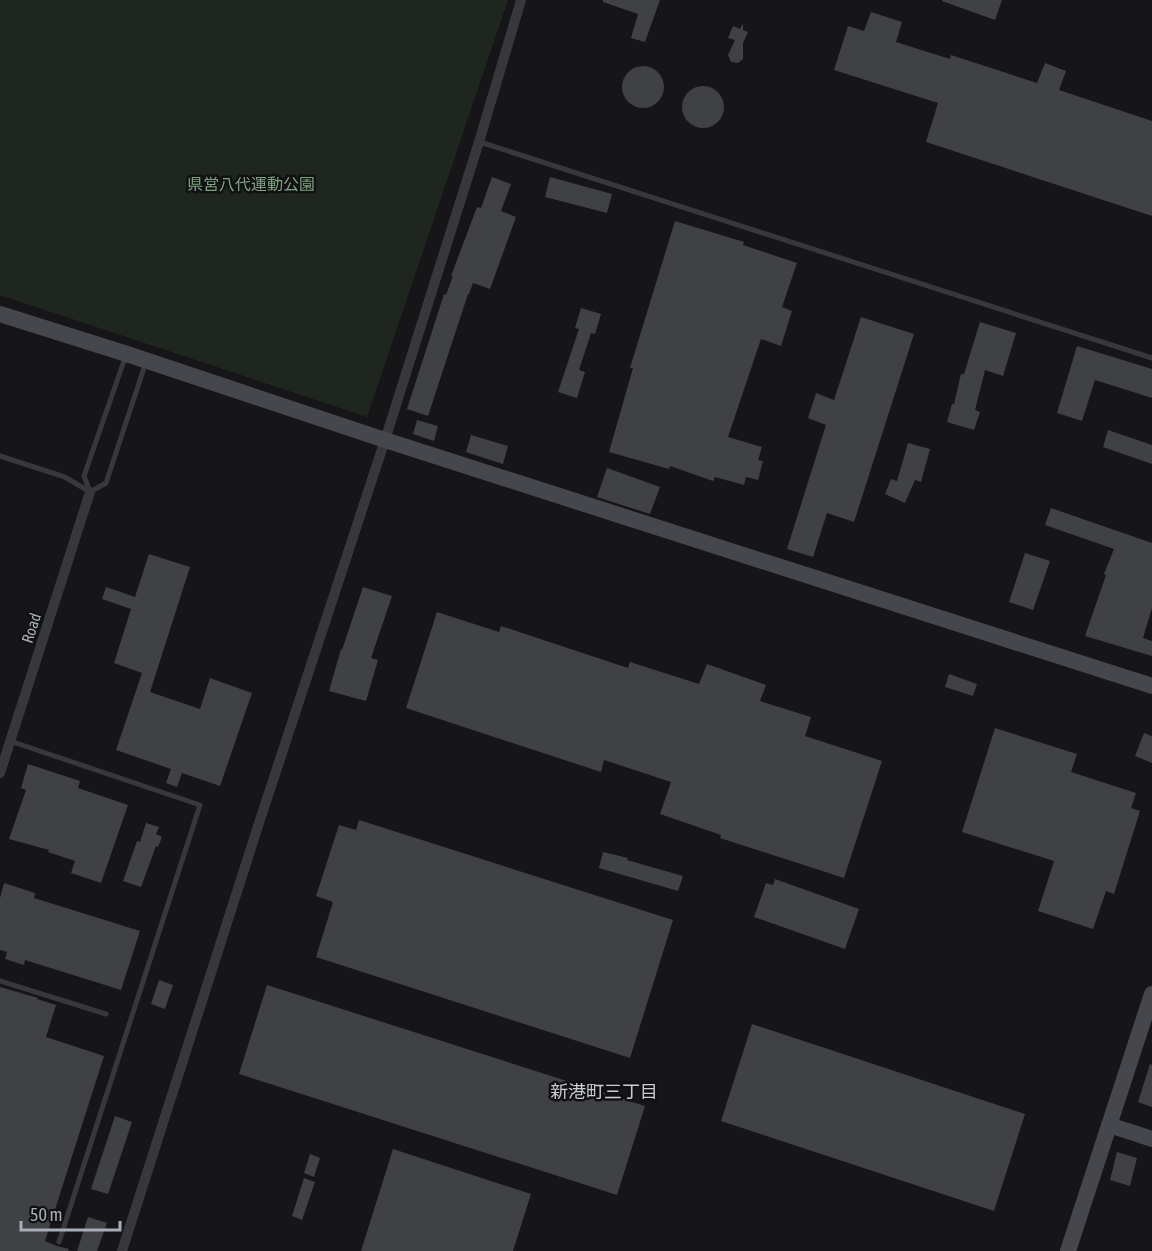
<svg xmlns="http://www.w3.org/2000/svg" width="1152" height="1251" font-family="'Asap Condensed','Noto Sans JP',sans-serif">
<rect width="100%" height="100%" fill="#161618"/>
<polygon fill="#1e261f" points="0,0 508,0 367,417 0,295"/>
<g fill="#404145">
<polygon points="603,0 660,0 645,42 631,38 638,14 603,2"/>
<polygon points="942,0 1002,0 995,20 942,1"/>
<polygon points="871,12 902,22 896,42 950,59 951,55 1037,83 1045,63 1066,71 1059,90 1152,121 1152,216 926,142 938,103 834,70 848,26 864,31"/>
<polygon points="743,23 743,30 748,32 743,43 743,59 738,63 731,62 728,55 735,40 728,38 733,26 740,29"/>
<circle cx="643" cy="87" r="21"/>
<circle cx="703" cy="107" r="21"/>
<polygon points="492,177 511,184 501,211 516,217 490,289 473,283 469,294 468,294 428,416 407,409 444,294 446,295 453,276 451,276 477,207 481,208"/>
<polygon points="550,177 612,194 607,213 545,197"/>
<polygon points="675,221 744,242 743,245 797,263 782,307 792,311 781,346 761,339 728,437 762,447 758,460 763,461 758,480 746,477 744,485 715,477 713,481 670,466 669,469 609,452 633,368 630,368"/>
<polygon points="581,308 601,314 595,334 591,333 579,370 585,372 577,398 558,392 579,329 575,328"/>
<polygon points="861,317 914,334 854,522 827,513 813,557 787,549 826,425 808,418 816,393 834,400"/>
<polygon points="980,322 1016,333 1003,376 985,370 975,410 980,412 974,430 947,422 952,404 954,404 961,374 964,374"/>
<polygon points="1077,346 1152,369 1152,398 1095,380 1082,421 1057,413"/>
<polygon points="417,420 438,426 434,441 413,434"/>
<polygon points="1108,430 1152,445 1152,464 1103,447"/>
<polygon points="471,435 508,446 503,464 466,452"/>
<polygon points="908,443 930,449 921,482 915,480 905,503 885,494 891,479 897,481"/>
<polygon points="607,468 660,487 650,514 597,497"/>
<polygon points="1051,508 1152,543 1152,608 1143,638 1152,641 1152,656 1085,636 1106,575 1104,574 1114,549 1045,525"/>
<polygon points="1025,553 1050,561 1033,610 1009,602"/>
<polygon points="149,554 190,567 150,692 200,709 210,678 252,693 220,786 182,773 177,787 166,783 171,769 116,750 142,673 114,663 131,609 102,599 106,587 135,597"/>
<polygon points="363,587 392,596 371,658 378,660 366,701 329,691 341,649 342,650"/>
<polygon points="437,612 499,632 501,626 628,668 630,662 699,684 707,664 766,685 760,701 811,717 805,736 882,761 844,878 720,838 721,835 660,814 671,782 604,760 601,772 406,708"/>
<polygon points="949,674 977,684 973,696 945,687"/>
<polygon points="995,728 1077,754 1071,772 1136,793 1131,808 1140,811 1114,894 1106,891 1093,929 1038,911 1054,861 962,832"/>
<polygon points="1144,733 1152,736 1152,763 1135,756"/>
<polygon points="28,764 80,781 78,788 128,805 101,883 71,873 75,861 48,852 49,850 9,839 26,790 21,788"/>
<polygon points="359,820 673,920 630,1058 316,957 333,902 316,896 339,825 356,830"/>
<polygon points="146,823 159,827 156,834 162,837 158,847 156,846 141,887 123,881 137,841 140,842"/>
<polygon points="603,852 628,858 627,860 683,876 678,891 599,868"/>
<polygon points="775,879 859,909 845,949 754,917 766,883 773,885"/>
<polygon points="4,883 35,893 34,898 140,931 121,990 25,960 24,965 5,959 7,952 0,950 0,898"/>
<polygon points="159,980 173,985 165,1009 151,1004"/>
<polygon points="267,985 645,1106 617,1195 239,1074"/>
<polygon points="0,987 38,998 37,999 56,1005 46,1037 104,1056 45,1241 57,1246 69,1249 68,1251 0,1251"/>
<polygon points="752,1024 1025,1114 994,1211 721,1121"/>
<polygon points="1150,1064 1152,1065 1152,1107 1138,1102"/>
<polygon points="115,1116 132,1122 108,1194 91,1189"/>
<polygon points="393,1149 531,1194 513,1251 361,1251"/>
<polygon points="1117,1152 1137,1158 1130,1186 1110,1180"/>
<polygon points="310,1154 320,1158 314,1177 304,1173"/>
<polygon points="304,1178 315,1182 302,1220 292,1216"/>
<polygon points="88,1217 107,1223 97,1251 77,1251"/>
</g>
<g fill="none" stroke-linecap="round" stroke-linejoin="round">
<g stroke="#37383d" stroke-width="5">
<polyline points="480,142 1152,358"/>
<polyline points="0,456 65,477 90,492 106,483 146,362"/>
<polyline points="89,494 90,492 84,476 126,355"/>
<polyline points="13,742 200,805 59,1242"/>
<polyline points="0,981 106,1014"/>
</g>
<g stroke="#37383d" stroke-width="10">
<polyline points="0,773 90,492"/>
<polyline points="122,1251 259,823 385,440 479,142 521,0"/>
</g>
<g stroke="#45474d" stroke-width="16">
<polyline points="0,314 127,354 385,440 1152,686"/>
<polyline points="1109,1125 1152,1139"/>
<polyline points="1068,1251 1152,994"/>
</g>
</g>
<g text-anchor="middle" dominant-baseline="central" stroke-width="5" stroke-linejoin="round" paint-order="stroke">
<g font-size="16" fill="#7fa381" stroke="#111113">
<text x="251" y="184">県営八代運動公園</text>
</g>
<g font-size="16" fill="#a8adb8" stroke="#111113">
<text transform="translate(31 628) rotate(-72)">Road</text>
</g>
<g font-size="18" fill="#c9ccd4" stroke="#111113">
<text x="604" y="1091">新港町三丁目</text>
</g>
</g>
<path d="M21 1221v9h99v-9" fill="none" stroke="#a8adb8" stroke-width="3"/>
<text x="30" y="1221" font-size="18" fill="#a8adb8" stroke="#111113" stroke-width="4.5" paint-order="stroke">50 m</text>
</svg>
